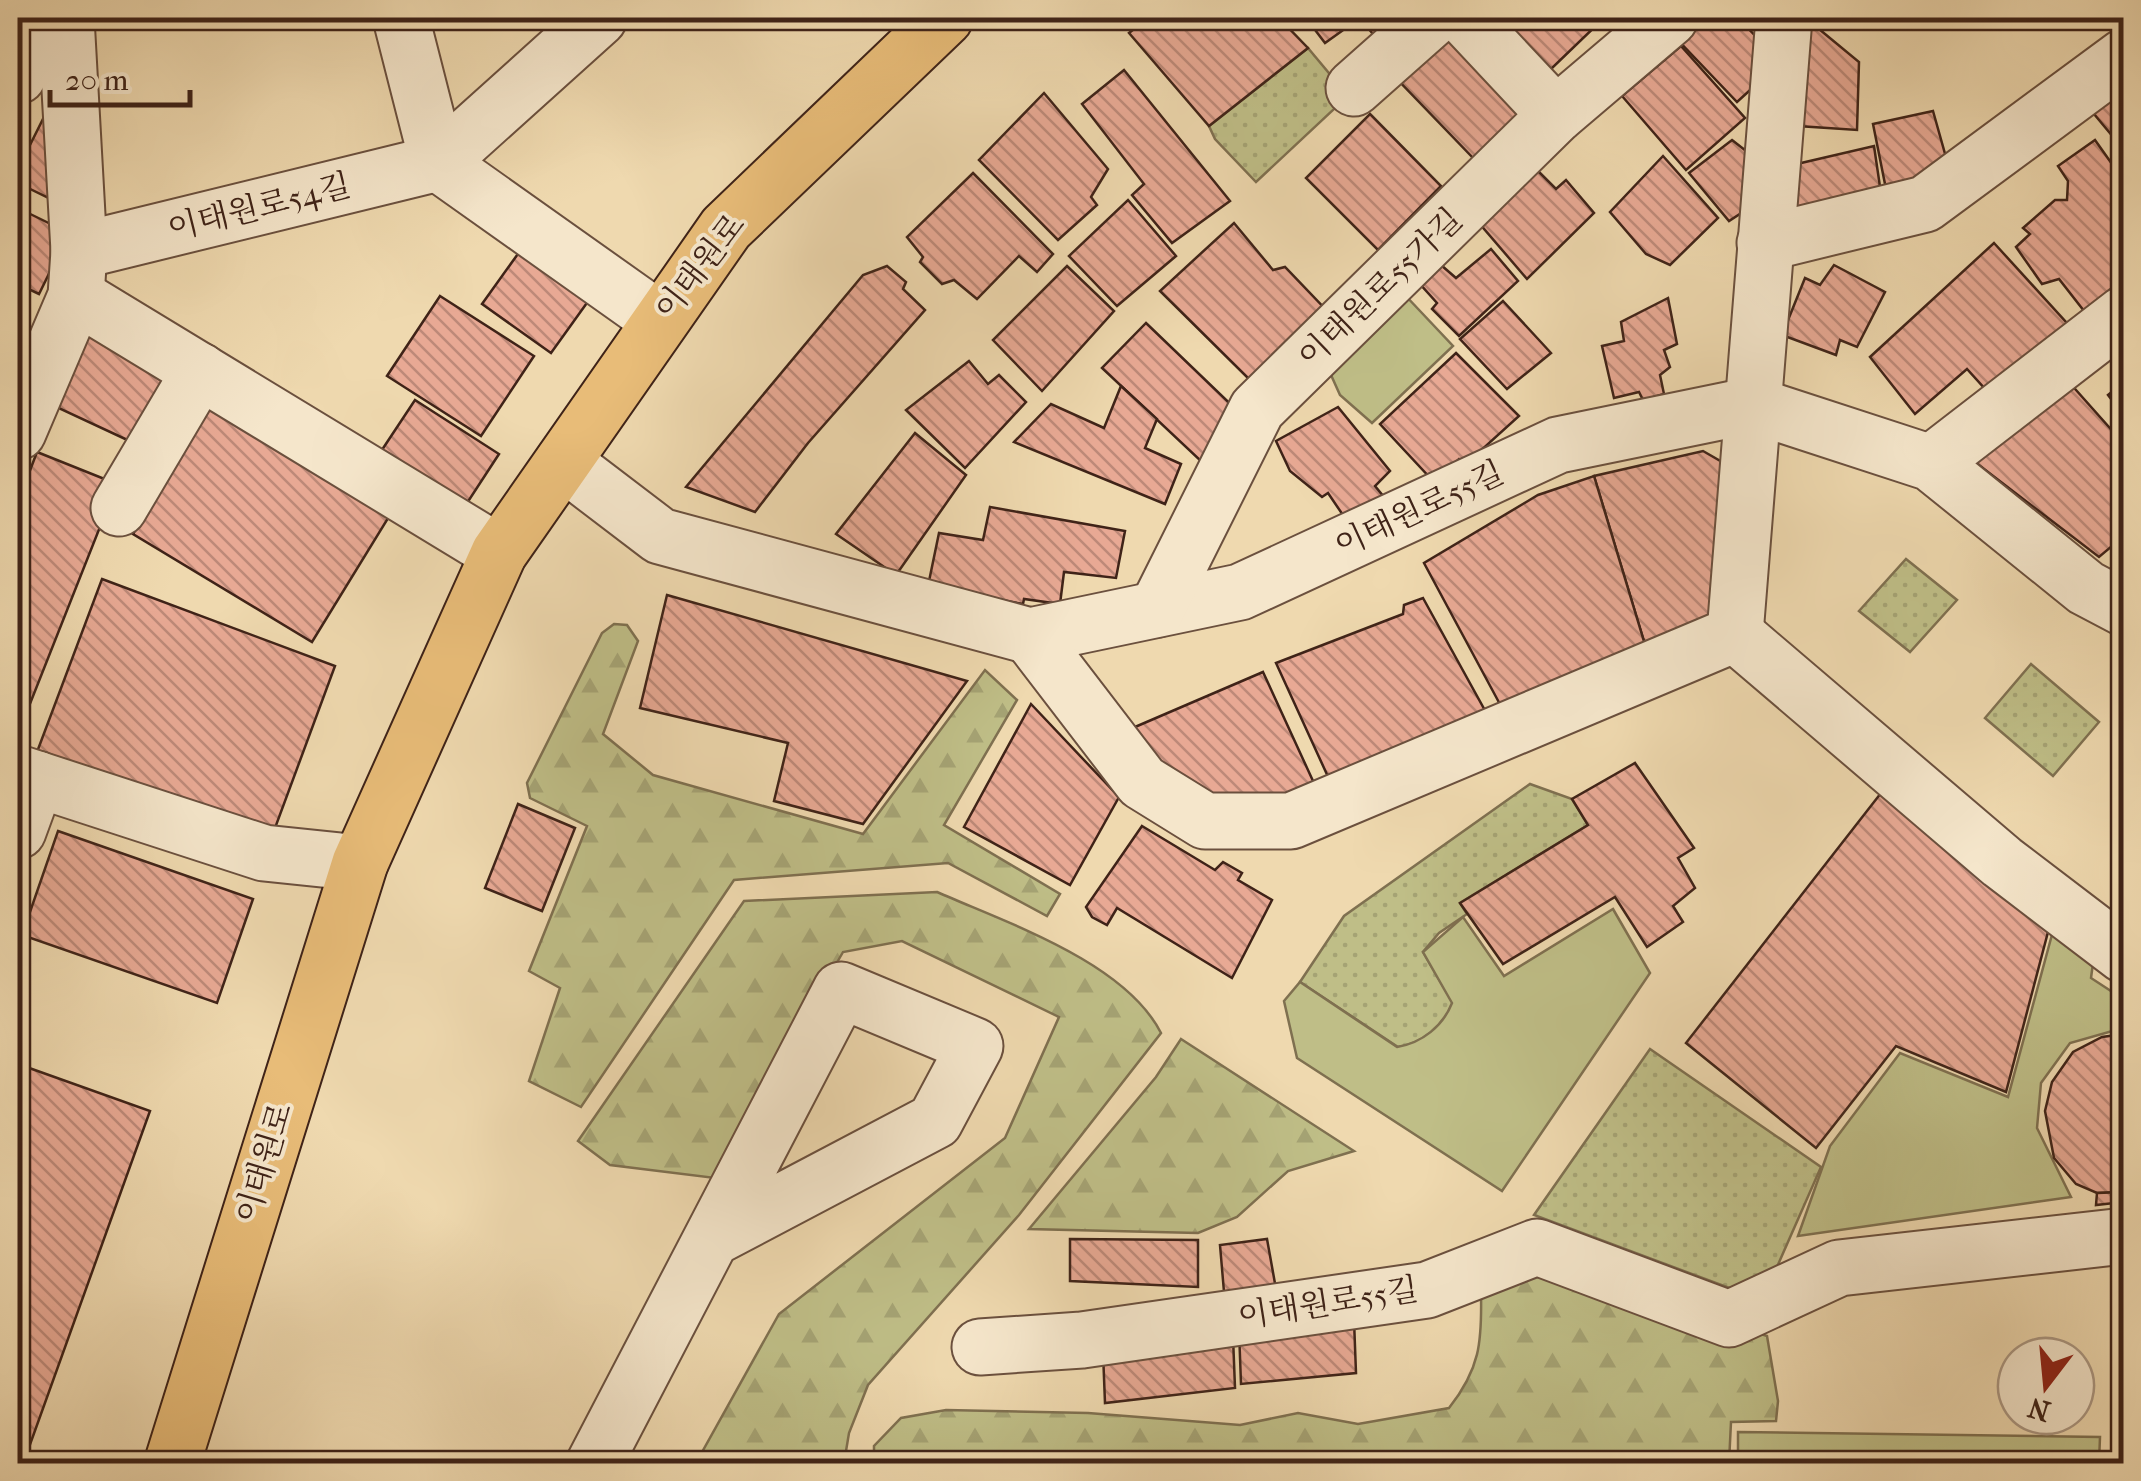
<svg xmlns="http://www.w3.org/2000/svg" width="2141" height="1481" font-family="'IM FELL French Canon','Noto Serif KR',serif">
<defs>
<pattern id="grass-dots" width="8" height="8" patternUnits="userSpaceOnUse" patternTransform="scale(2.5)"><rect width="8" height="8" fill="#bfbe87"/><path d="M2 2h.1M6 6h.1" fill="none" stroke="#a5a374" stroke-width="1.8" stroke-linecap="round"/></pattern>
<pattern id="forest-firs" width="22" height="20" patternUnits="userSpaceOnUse" patternTransform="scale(2.5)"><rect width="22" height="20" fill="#bfbe87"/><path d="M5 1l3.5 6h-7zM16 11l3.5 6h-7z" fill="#a5a374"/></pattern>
<pattern id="building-back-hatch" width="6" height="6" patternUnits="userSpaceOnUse" patternTransform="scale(2.5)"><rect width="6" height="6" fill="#e8a994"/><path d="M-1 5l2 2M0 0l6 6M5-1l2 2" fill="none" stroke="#bd8978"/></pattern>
</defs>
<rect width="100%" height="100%" fill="#efd9af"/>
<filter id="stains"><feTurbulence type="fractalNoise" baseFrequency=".002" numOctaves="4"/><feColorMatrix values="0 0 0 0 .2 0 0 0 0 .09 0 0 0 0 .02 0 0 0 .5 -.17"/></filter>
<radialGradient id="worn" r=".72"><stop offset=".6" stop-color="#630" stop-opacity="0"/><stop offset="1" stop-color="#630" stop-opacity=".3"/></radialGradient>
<g fill="url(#grass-dots)" stroke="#7f7050" stroke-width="2.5">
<polygon points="1308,48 1348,96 1256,182 1215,139 1209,126"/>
<polygon points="1906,559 1957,600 1910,652 1859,611"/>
<polygon points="2031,664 2099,722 2053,776 1985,718"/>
<path d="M1530,784l42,15 16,26 -128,78 7,11 -28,19 -16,19 30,51c-10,23 -30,40 -55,44l-98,-65 44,-66z"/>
<polygon points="1650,1049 1821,1167 1777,1267 1732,1289 1534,1215"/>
</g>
<g fill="url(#forest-firs)" stroke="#7f7050" stroke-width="2.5">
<polygon points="614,624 627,625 638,641 603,734 653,775 863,834 985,670 1017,700 944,825 1060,894 1047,916 948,863 734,880 581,1107 529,1081 560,988 529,971 587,826 530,798 527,783 602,633"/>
<path d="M937,892c70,31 188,70 224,141l-142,182 -151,170 -19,48 -5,30h-148l83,-149 226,-176 54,-121 -157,-76 -59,11 -66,116 -54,111 -113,-14 -32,-24 166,-240z"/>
<polygon points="1181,1039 1354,1151 1288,1171 1237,1217 1198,1233 1029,1229 1156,1077"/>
<path d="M1543,1259l224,77 11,65 -2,20 -45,1 -2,41 -855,1v-18l27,-28 45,-8 142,3 152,12 58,-12 60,11 91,-16c31,-39 33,-66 32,-114z"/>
</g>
<g fill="#bfbe87" stroke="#7f7050" stroke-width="2.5">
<polygon points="1404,294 1453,346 1372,423 1340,395 1327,366"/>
<path d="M1613,909l37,64 -148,218 -205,-133 -13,-57 16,-19 97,65c25,-4 46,-21 55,-44l-29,-51 40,-35 41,59z"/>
<polygon points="2053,931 2094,956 2091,978 2123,999 2123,1028 2070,1043 2041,1083 2037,1128 2071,1197 1798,1236 1830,1146 1900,1053 2008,1097"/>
<polygon points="1738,1432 2100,1437 2099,1463 1738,1463"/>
</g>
<g fill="url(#building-back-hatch)" stroke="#3f2318" stroke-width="2.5">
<polygon points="1148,18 1279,18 1308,48 1209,126 1129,33"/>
<polygon points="1306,18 1360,18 1325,43"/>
<polygon points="1360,18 1413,18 1381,44"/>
<polygon points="1499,18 1604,18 1550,70"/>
<polygon points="1697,18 1738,18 1766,47 1760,81 1737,102 1675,37"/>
<polygon points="1789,28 1819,29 1859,62 1857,130 1783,125"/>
<polygon points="1441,33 1524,115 1476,161 1396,78"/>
<polygon points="1681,46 1745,118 1686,170 1622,96"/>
<polygon points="1124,70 1230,201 1172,243 1132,195 1144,184 1082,104"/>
<polygon points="2114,88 2124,99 2124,150 2089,108"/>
<polygon points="1044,93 1108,169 1091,197 1097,205 1058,240 979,160"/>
<polygon points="1933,111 1949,168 1889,204 1873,124"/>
<polygon points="46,113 59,203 18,183 18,169"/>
<polygon points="1370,114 1441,186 1378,250 1306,178"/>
<polygon points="1732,140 1759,161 1755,204 1729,221 1689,173"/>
<polygon points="2095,140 2124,181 2124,290 2088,316 2059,279 2042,284 2016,247 2030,234 2023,228 2055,200 2067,200 2068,181 2058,166"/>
<polygon points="1874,146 1883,207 1799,228 1784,167"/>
<polygon points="1663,156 1718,218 1670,265 1646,254 1610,212"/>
<polygon points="1535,168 1556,189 1566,180 1594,213 1527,279 1479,223"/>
<polygon points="973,173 1053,254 1037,272 1019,256 977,299 954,280 942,284 920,262 923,257 907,237"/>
<polygon points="1128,200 1176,256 1117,306 1069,256"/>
<polygon points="18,208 69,233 39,294 18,284"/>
<polygon points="1234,223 1273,270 1285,267 1330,314 1257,387 1160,291"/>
<polygon points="1994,243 2076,333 1987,391 1967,369 1915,414 1870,357"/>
<polygon points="1491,249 1518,281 1459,336 1432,309 1437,303 1420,284 1441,265 1456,278"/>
<polygon points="520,251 589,300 551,353 482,304"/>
<polygon points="1834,265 1885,292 1857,347 1840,340 1836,355 1782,335 1805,278 1820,285"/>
<polygon points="887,266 906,282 903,289 925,310 808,443 755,512 686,487 863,275"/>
<polygon points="1067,266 1114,311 1042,391 993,340"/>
<polygon points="440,296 534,356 481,436 387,376"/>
<polygon points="1668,298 1677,344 1664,350 1670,367 1660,375 1664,394 1643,400 1639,392 1614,398 1602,346 1624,341 1621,322"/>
<polygon points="1503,301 1551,353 1507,389 1460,339"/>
<polygon points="1146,323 1244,417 1203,463 1102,368"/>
<polygon points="89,327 173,367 136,444 52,405"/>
<polygon points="1456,353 1519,416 1466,464 1459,459 1434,482 1380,424"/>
<polygon points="969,361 988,384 999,375 1026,402 965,468 906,410"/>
<polygon points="2068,381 2124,444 2124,536 2099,557 1971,459"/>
<polygon points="2124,382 2124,416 2108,395"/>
<polygon points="1121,386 1157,419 1145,448 1181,464 1165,504 1014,442 1051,404 1104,428"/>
<polygon points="415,400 499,454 454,523 370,468"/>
<polygon points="210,406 390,515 312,642 133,534"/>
<polygon points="1338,407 1390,471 1375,486 1384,497 1347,521 1328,493 1322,497 1290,471 1276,441"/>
<polygon points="915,433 966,475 896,575 836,534"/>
<polygon points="1703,451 1722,462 1717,613 1646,648 1594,476"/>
<polygon points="37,452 117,484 18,734 18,502"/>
<polygon points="1594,476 1646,648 1502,708 1424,563 1538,495"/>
<polygon points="990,507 1125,531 1116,578 1064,572 1060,604 1024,599 1023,604 928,586 939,533 983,540"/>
<polygon points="102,579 335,666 268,847 34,760"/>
<polygon points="667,595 967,681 863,824 774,801 788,743 640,708"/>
<polygon points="1423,598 1488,716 1335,792 1276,663 1403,614 1404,605"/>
<polygon points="1263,672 1319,794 1224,814 1148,776 1128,730"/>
<polygon points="1031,704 1119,797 1070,885 964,827"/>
<polygon points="1635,763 1694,848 1678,858 1695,888 1673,906 1683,922 1647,947 1615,897 1503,964 1460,903 1588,825 1572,799"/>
<polygon points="1881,793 2048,932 2006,1092 1896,1046 1816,1148 1686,1043"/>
<polygon points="518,804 575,828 542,911 485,888"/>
<polygon points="1142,826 1215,870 1223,862 1242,873 1238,880 1272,900 1232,978 1117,908 1107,925 1092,917 1086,907"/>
<polygon points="58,831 253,899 217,1003 22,935"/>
<polygon points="2124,1034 2124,1192 2097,1193 2076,1184 2054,1158 2045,1111 2052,1082 2073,1052 2102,1037"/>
<polygon points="18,1064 150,1111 23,1464 18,1464"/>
<polygon points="2124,1192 2124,1202 2096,1205 2097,1193"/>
<polygon points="1070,1239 1198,1240 1198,1287 1070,1281"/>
<polygon points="1267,1239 1276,1289 1224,1292 1220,1245"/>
<polygon points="1354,1320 1356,1373 1241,1384 1239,1330"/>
<polygon points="1233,1337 1235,1388 1105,1403 1103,1352"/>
</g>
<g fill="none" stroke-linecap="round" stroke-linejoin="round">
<defs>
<g id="minor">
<polyline points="401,18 438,163 658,319"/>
<polyline points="1465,18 1556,115"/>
<polyline points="18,76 44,18"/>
<polyline points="1354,88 1433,18"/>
<polyline points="1765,243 1925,204 2124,57"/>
<polyline points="79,251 438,163 599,18"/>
<polyline points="76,296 499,553"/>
<polyline points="18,432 76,296 79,251 66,18"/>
<polyline points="563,462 660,536 1030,636 1240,592 1558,445 1753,405 1931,463 2086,588 2124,608"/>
<polyline points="1931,463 2124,314"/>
<polyline points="119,508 200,371"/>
<polyline points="1157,609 1257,409 1556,115 1670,18"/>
<polyline points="1735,634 2002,862 2124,955"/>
<polyline points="1030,636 1142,782 1205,821 1291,821 1735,634 1784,18"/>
<polyline points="18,773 264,853 360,863"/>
<polyline points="18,831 37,779"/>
<polyline points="980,1347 1082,1340 1427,1290 1537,1247 1729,1319 1839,1268 2124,1236"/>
<polyline points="594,1464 841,990 975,1046 935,1121 715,1237"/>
</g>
<polyline id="major" points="172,1464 360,863 499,553 726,228 945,18"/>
</defs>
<use href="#minor" stroke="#6b503e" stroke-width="59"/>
<use href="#major" stroke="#3f2318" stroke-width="59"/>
<use href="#minor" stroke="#f5e6cb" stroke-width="55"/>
<use href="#major" stroke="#e8bc78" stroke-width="55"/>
</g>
<g text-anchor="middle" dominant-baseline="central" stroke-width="8" stroke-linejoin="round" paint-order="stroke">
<g font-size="32" fill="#3f2318" stroke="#f5e6cb">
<text transform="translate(259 207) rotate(-14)">이태원로54길</text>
<text transform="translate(700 267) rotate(-52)">이태원로</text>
<text transform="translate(1380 288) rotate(-44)">이태원로55가길</text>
<text transform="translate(1419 509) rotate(-25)">이태원로55길</text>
<text transform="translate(264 1163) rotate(-73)">이태원로</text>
<text transform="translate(1328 1303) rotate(-9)">이태원로55길</text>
</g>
</g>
<rect width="2141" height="1481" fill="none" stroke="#efd9af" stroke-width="60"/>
<rect x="20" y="20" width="2101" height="1441" fill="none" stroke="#3f2318" stroke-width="5"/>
<rect x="30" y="30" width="2081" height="1421" fill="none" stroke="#3f2318" stroke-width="2.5"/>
<g transform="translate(2046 1386) rotate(196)"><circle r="48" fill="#f5e6cb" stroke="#ac9883" stroke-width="2.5"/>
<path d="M0-8L18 38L0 25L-18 38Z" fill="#8f2418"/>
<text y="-15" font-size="28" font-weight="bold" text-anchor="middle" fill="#3f2318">N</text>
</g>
<path d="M50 90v15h140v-15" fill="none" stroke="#3f2318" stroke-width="5"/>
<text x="65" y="90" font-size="30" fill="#3f2318" stroke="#f5e6cb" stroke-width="8" paint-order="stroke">20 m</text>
<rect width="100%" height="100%" filter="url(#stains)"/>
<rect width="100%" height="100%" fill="url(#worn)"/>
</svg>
